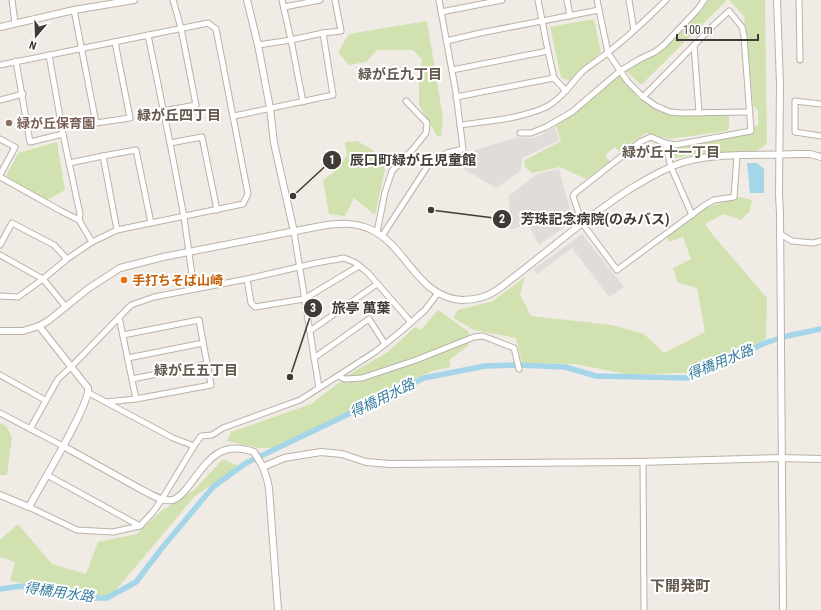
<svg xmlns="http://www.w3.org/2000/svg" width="821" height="610" font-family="'Roboto Condensed','Noto Sans JP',sans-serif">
<rect width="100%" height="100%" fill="#f1ebe5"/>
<g fill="#d1e2b0">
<polygon points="708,0 727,0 642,84 640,84 626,71 658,53 702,10"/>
<polygon points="729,0 765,0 767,144 757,151 695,155 675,158 672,149 754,133 754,127 758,125 758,110 753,106 744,16"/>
<polygon points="594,19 601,52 569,81 561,77 550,27"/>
<polygon points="427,21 443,118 441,136 437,136 419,105 419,83 422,59 413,50 377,50 366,62 349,65 338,52 349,34"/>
<polygon points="620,74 638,98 657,110 670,114 729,115 729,128 727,131 669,139 646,133 620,152 615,147 605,155 610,162 586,179 560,167 532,173 524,166 525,160 561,141 556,126 572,115"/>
<polygon points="357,141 373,150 385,169 375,215 354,198 345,216 329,214 323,180 337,170 347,155 345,142"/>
<polygon points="57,142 65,190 46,201 6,176 18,153"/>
<polygon points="740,197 752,200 750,211 741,220 724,214 705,224 713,235 767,298 766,339 699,372 632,375 574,364 522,363 516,338 474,330 453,318 458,310 493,301 525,277 520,294 531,316 612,325 644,334 664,353 705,332 697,288 678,283 673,268 691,259 683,237 668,242 667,237 705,208"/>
<polygon points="438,310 469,332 468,346 449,360 451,367 432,371 276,448 259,448 227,441 231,432 311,404 353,372 388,352 415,327 421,330"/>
<polygon points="0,423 6,426 12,437 7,475 0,475"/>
<polygon points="223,459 239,466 195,496 110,597 10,581 15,562 0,557 0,539 1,539 18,524 52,564 86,574 98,542 137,534 160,512 194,490"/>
</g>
<g fill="#dfdcd9">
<polygon points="555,127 559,140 523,158 520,171 496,188 447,159 514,138 535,138"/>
<polygon points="559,169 573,221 539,245 528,224 510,230 509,196 537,174"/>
<polygon points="582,234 624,287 609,297 572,248 537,274 534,269"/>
</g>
<polygon fill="#a5d5e9" points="747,163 757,163 764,169 764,193 750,193"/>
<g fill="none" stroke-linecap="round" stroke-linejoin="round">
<polyline stroke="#a5d5e9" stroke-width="5.5" points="0,589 22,586 90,598 107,598 136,582 162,548 213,487 246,463 424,378 485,366 519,365 565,367 596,376 687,378 765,343 787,336 821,329"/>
<defs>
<g id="minor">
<polyline points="12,0 15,23"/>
<polyline points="538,0 548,51 554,78 566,91"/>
<polyline points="567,0 570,16"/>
<polyline points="597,0 608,53 628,82 643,97 656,106 670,112 681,113 750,112"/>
<polyline points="629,0 634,30"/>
<polyline points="799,0 800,60"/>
<polyline points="284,7 320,0"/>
<polyline points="74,10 96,123 130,118 115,42"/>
<polyline points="441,12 502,0"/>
<polyline points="148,35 170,143 184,217 194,289"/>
<polyline points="446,41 485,32 599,10"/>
<polyline points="258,45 291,40 282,0"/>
<polyline points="694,45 699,113"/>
<polyline points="49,55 63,134 80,214 79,220"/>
<polyline points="16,61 30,142 63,134"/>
<polyline points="0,65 208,23 216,29 248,194 243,204 117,230 92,242 67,259 43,279 18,297 0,296"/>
<polyline points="452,70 548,51"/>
<polyline points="456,97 554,78"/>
<polyline points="643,97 715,24 729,11 742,27 744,36 751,131 675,145 665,143 651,137 640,142 575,193 573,196 582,223 617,270 705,205 714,200 734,197 737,156"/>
<polyline points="0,100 23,94"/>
<polyline points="303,102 291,40 323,33 341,31 335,0"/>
<polyline points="821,104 795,101 795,132 821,136"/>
<polyline points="163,111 196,105 181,28 173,0"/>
<polyline points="234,116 333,95 323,33"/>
<path d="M460,125c28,-4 60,-6 86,-18 14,-7 24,-22 35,-34 7,-7 18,-13 26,-20 21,-16 40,-34 59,-53"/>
<polyline points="520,133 531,133 546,127 572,112 620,71 640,59 655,52 664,45 698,9 704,0"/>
<polyline points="0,139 15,147 0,175"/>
<polyline points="170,143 202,137 217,210"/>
<polyline points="665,143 671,167 692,215"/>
<polyline points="103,156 136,150 151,223"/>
<polyline points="69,163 103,156 117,230"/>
<polyline points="0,177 61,211 79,220 92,242"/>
<polyline points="294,232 319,388"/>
<polyline points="377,232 385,192 392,171 414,148 426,133 427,123 406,101"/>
<polyline points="780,234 792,241 813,243 821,241"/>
<polyline points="382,236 429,164 447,153 463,149 456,93 439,0"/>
<polyline points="0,245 12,223 54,245 67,259"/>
<polyline points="0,255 43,279 66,307"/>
<polyline points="247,279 251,303 255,307 304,299 359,266"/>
<polyline points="119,317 136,399"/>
<polyline points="310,331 377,284"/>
<polyline points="128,358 203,343"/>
<polyline points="314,358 369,319 385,344"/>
<polyline points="0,375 45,400"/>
<polyline points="338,376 345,379 362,378 416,360 474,337 483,336 514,348 519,369"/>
<polyline points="132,379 207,364"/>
<polyline points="89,393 173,438 194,446"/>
<polyline points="106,402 136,399 211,385 199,320 123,335"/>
<polyline points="0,413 63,446"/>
<polyline points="30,429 58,379 72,366 131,305 154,297 247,279 316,263 344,258 356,263 368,273 410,321"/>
<polyline points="643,462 644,610"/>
<polyline points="47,475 140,526"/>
<polyline points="29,507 77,530 113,532 140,526 153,512 162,499 194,446 201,436 212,435 223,428 300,400 319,388 375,352 400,332 425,310 438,293"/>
</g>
<g id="tertiary">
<polyline points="247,0 258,45 270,108 274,143 294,232"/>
<polyline points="777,0 780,84 779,195 780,213 783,610"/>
<polyline points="0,27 74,10 134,0"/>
<path d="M0,331h23l16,-5 9,-5 41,-33 31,-20 43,-11 158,-31c18,-3 35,-4 51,4 35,17 46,68 90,70 12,0 25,-3 35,-10 45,-33 86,-71 133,-101 18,-11 35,-21 54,-27 36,-10 76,-6 112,-8h14l11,3"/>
<path d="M63,446l81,45c8,4 19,11 29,9 5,-2 11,-8 14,-12 20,-25 31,-49 67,-36l9,15 21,-9 37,-6 21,2 24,8 24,2 248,-2 144,-4 39,1"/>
<polyline points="263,467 267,479 269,488 278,610"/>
<path d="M0,495l29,12c10,-19 62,-104 59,-119l-49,-62"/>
</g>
</defs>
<use href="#minor" stroke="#bbb2a8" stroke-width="7"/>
<use href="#tertiary" stroke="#bbb2a8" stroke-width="8"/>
<use href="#minor" stroke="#fff" stroke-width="5"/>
<use href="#tertiary" stroke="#fff" stroke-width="6"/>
</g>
<circle fill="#8d6e63" stroke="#fff" stroke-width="1.5" cx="9" cy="123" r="4"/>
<circle fill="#e8710a" stroke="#fff" stroke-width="1.5" cx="124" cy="280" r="4"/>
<g text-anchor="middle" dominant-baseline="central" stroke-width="4" stroke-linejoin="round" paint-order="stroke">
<g font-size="13" font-weight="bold" fill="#785e54" stroke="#fff" text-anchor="start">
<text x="17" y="123">緑が丘保育園</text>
</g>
<g font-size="13" font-weight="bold" fill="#c56008" stroke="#fff" text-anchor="start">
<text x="132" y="280">手打ちそば山崎</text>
</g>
<g font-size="14" font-weight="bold" fill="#64584d" stroke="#fff">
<text x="400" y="74">緑が丘九丁目</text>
<text x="179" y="115">緑が丘四丁目</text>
<text x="671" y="152">緑が丘十一丁目</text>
<text x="196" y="370">緑が丘五丁目</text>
</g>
<g font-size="14" font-style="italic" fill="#367d9d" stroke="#fff">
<text transform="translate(720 362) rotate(-22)">得橋用水路</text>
<text transform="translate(382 398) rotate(-26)">得橋用水路</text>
<text transform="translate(59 592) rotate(8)">得橋用水路</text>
</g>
<g font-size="15" font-weight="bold" fill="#64584d" stroke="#fff">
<text x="680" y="586">下開発町</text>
</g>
</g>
<path fill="none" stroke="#423b35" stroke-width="1.5" d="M293 196L332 160M431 210L502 219M290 377L313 308"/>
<g fill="#423b35" stroke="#fff" stroke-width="1.5">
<circle cx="293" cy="196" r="4"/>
<circle cx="431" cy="210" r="4"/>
<circle cx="290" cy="377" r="4"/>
<circle cx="332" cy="160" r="10"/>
<circle cx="502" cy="219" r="10"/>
<circle cx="313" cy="308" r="10"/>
</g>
<g font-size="12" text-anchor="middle" font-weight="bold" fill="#fff">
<text x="332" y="164">1</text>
<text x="502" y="223">2</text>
<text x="313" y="312">3</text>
</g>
<g font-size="14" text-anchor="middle" font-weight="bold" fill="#423b35" stroke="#fff" stroke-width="4" stroke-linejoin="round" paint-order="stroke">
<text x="413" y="165">辰口町緑が丘児童館</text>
<text x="595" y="224">芳珠記念病院(のみバス)</text>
<text x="361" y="313">旅亭 萬葉</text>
</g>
<g transform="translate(36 36) rotate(199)" stroke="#ffffff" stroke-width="3" paint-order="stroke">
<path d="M0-3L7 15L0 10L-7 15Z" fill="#423b35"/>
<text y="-6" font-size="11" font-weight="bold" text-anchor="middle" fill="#423b35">N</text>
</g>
<path d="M677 34v6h81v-6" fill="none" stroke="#423b35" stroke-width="2"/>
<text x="683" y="34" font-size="12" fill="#423b35" stroke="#ffffff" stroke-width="3" paint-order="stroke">100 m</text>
</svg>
